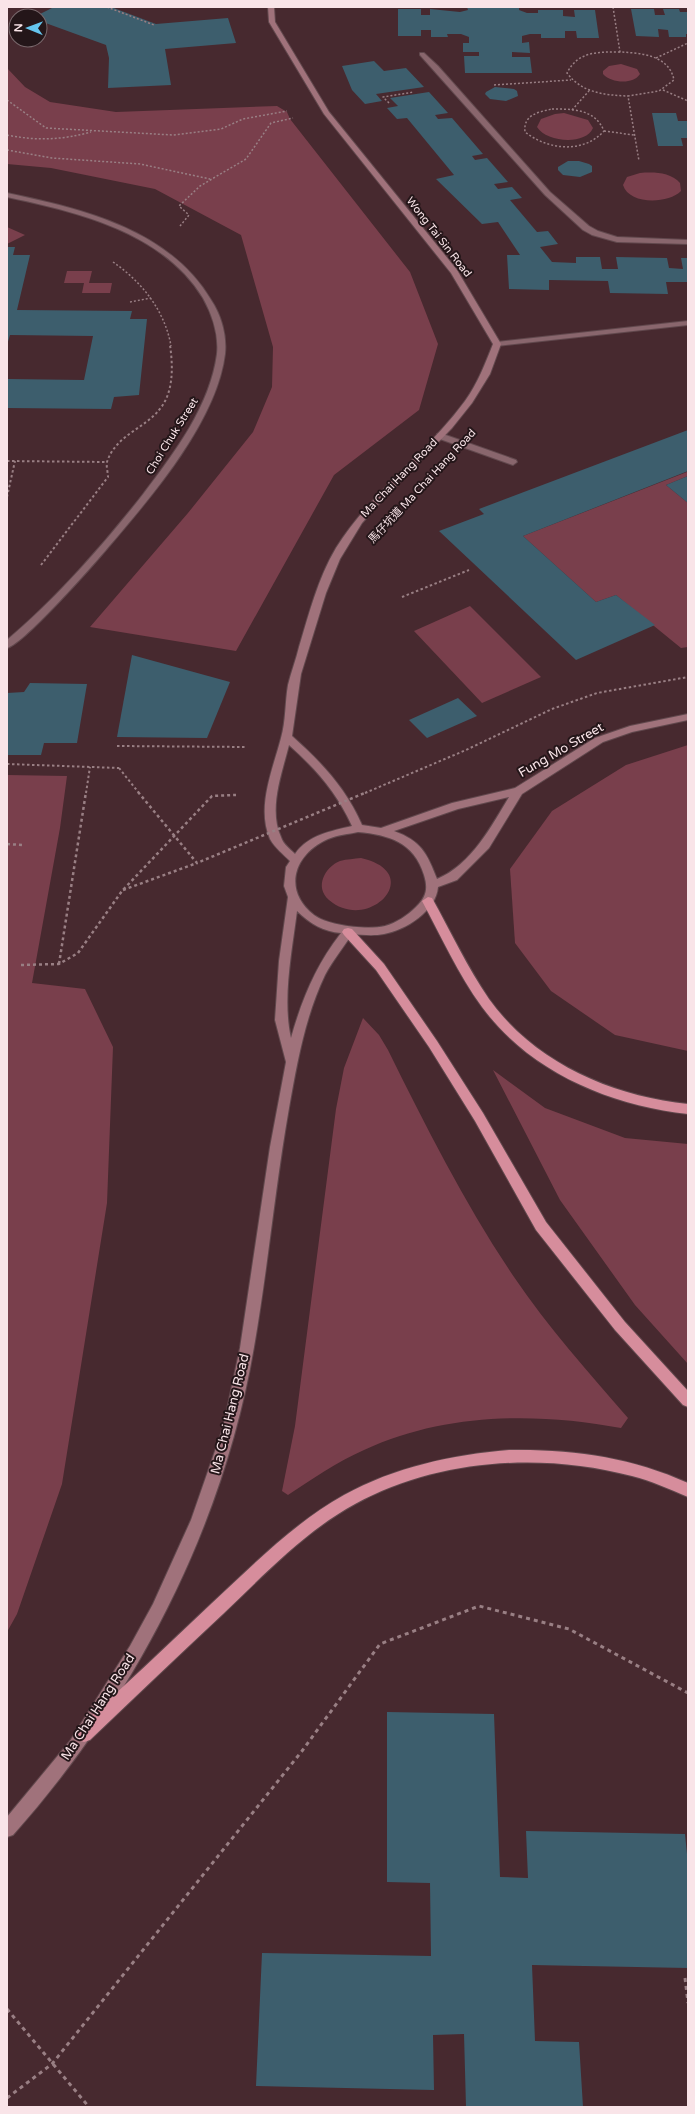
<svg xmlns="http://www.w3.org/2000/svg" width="695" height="2114" font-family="'Varela Round','Noto Sans TC',sans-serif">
<rect width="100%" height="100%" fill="#47292f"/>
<g fill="#793f4c">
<path d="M621,64l16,5 3,5c-7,11 -29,9 -37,0v-3l6,-5z"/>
<polygon points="7,68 25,87 50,102 116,112 277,106 287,112 290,119 410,272 438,344 419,410 334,475 236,651 90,627 188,513 253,432 272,387 273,347 241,235 155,189 51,168 7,164"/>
<path d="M564,113l24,7 5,8c-8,18 -47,14 -56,-1l4,-8 14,-5z"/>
<path d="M640,173c14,-1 30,-1 40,10l1,8c-13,13 -52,14 -58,-6l4,-8z"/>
<polygon points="7,227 25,235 7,244"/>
<polygon points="67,271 92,271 89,283 112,283 110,293 82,293 84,283 64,283"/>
<polygon points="687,472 688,476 666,485 688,503 688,647 681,648 616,595 596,602 523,536"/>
<polygon points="470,606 541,677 482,703 414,631"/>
<polygon points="688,745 688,1051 615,1035 551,991 515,943 510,869 552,811 626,765"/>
<polygon points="7,775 67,776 60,828 32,983 85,989 113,1047 107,1203 62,1484 17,1614 7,1632"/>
<path d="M361,858c66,15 8,76 -32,42 -15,-13 -4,-33 11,-39 7,-2 14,-2 21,-3z"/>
<path d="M363,1018l16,17 9,15c38,77 78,156 126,227 34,50 74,95 114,141l-7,10c-85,-16 -177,-15 -257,22 -27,12 -52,29 -76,45l-6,-4 13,-65 41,-317 8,-41z"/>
<polygon points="493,1070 545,1108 625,1138 688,1144 688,1364 635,1305 560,1200"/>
</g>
<g fill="#3d5e6d">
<polygon points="54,7 111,7 156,24 228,18 236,43 165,49 171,85 108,88 109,58 106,45 40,21 40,16 36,16"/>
<polygon points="467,7 519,7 519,10 527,13 538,13 538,10 563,10 563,16 575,17 574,10 595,10 599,38 577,38 576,31 565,31 565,38 541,38 541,34 530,34 522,36 522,43 529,42 530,53 512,52 512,57 530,57 532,73 465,73 464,56 479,56 479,52 463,52 463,43 469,43 469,37 461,34 447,34 448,37 431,37 431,30 421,30 421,36 398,36 398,9 421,9 421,15 430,15 430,9 460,12 468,10"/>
<polygon points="631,9 654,9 655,15 665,15 663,9 679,9 680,12 688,12 688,34 686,34 686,37 669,37 668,30 658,29 659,37 636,36"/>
<polygon points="374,61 384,71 406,68 424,87 376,94 382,101 365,104 352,90 342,66"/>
<polygon points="495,87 514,89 517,91 518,96 506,101 490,99 485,94 486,92"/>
<polygon points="429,92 448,113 435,115 438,119 452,118 483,154 472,156 475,160 487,158 508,182 494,184 498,189 512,187 522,198 510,200 537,232 548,231 558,244 540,247 552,262 576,263 576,257 600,257 602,269 618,269 616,257 667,258 669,268 683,269 681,258 688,258 688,282 666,282 668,294 610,293 608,281 549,280 549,290 509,289 507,255 520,255 498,222 482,224 436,179 454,175 407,118 397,119 387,108 398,106 390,98"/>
<polygon points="652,113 676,113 678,121 688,121 688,138 681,138 683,146 658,146"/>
<polygon points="568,161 579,161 589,164 592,166 592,172 580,177 563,175 558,170 558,167"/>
<polygon points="7,247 15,247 13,255 30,255 17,310 132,311 130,319 147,319 139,395 114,397 111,409 7,408 7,379 84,380 93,336 10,335 7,345"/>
<polygon points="688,430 688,471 523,536 596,602 616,595 655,625 576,660 439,531 484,514 479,509"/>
<polygon points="688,476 688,503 666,485"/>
<polygon points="132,655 230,682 207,738 117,737"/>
<polygon points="30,683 87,684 77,743 44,743 41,755 7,755 7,693 24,692"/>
<polygon points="458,698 477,716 427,738 409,720"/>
<polygon points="387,1712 494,1714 500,1877 528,1878 526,1831 685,1834 688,1864 688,1968 532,1965 535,2041 579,2042 583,2107 466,2107 464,2034 433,2035 434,2090 256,2086 262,1953 431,1956 430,1883 387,1882"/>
</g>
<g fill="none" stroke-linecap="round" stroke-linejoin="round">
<defs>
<g id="lane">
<polygon points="420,53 424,53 438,66 550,192 589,226 598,231 617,237 688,240 688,244 617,242 592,235 583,230 545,195 420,55"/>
<path d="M7,193c75,16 162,36 204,107 10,15 16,35 14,54 -8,66 -72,141 -114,190 -15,18 -87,100 -104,104v-8c48,-40 99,-98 137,-147 31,-41 66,-87 73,-139 2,-19 -5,-40 -14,-56 -40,-66 -126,-86 -196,-101z"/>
<polygon points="688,321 688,325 497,346 493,344 497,342"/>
<polygon points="440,433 516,460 517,462 513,465 510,464 437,438 437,434"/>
</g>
<path id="secondary" d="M268,7h6l1,15 54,90 128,158 44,74 -11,30 -18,29 -20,25 -69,71 -21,24 -22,36 -14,34 -25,81 -9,62c29,26 54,52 70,89l19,3 71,-25 63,-15 80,-50 35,-12 58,-12v6l-56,12 -29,10 -81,52 -33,54 -32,32 -19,7c-2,24 -32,43 -54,47 -10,2 -21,1 -32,0 -9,14 -19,26 -27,41 -20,42 -28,88 -36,133 -14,79 -21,159 -35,239 -31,181 -119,351 -241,488l-6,2v-20l63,-76 60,-95 23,-42 38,-84 32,-92 17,-80 30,-201 16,-85 -11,-42 4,-59 9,-64 -4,-11 2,-19 4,-6c-7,-7 -15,-13 -20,-22 -14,-32 3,-70 11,-101 5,-17 4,-36 7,-53 3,-13 8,-25 11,-38 10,-33 19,-69 37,-99 35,-56 90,-94 129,-147 13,-18 20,-37 28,-57l-42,-71 -127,-159 -55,-92zM289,745c27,24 48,48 63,81 -21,5 -44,9 -57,28 -5,-5 -12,-10 -14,-17 -13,-28 1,-64 8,-92zM509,797c-18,30 -38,68 -72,82 -10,-26 -16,-38 -43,-48l64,-22zM358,832c31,3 56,10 66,43 4,13 3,21 -8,32 -8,8 -20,16 -31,19 -18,4 -56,0 -71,-11 -32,-25 -20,-61 14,-76 9,-4 21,-5 30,-7zM297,911c12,12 27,21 44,22 -25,32 -39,66 -50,105 -9,-39 1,-87 6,-127z"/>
<g id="highway">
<path d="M428,897l4,1c19,34 35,69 57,101 46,64 123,97 199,105v10c-79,-9 -158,-42 -206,-107 -24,-33 -41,-71 -60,-106z"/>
<polygon points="348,928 352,929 384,964 437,1041 483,1113 546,1222 625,1322 688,1391 688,1407 683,1405 615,1330 536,1230 475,1121 429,1047 376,970 344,935 342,932 344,929"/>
<path d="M509,1450c63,-1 122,7 179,33v14c-19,-8 -36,-16 -56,-21 -91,-24 -194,-17 -277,28 -51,28 -91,71 -132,110 -45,42 -89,84 -133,126l-6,2 -6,-2 -2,-6 2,-6c45,-41 89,-82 133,-124 42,-39 83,-81 133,-109 51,-28 107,-40 165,-45z"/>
</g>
</defs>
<use href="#lane" stroke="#61484d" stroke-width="2"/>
<use href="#secondary" stroke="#61484d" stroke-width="2"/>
<use href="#highway" stroke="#61484d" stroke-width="2"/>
<g stroke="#997f84" stroke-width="1.5" stroke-dasharray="2 2" stroke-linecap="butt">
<polyline points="107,7 154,25"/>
<path d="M613,7l7,45c21,1 49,3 54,28l-15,11 -31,5 11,65"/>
<path d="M620,52c-22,0 -42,-1 -53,21 15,20 37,22 61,23"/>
<polyline points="656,58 688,43"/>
<polyline points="494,85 571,80"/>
<polyline points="663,90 688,101"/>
<polyline points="7,100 46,128 173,135 221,129 243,119 287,111"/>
<polyline points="389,103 383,97 414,92"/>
<path d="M552,109c21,0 43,0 52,22 -21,23 -56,19 -79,1 -2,-17 13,-20 27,-23z"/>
<polyline points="572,110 589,91"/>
<polyline points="604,131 634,135"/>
<path d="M7,135c29,6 55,5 84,-3"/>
<polyline points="7,150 52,158 140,164 210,179"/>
<polyline points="180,226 189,215 179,206 200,186 246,159 271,123 293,118"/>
<path d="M113,262c29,20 52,49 58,84"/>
<polyline points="130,302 151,298"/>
</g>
<g stroke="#997f84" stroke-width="2" stroke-dasharray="2.5 2.5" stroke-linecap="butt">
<polyline points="7,461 107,462"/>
<polyline points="7,497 15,461"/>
<path d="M41,565l67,-88c0,-4 -2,-11 -1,-15 8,-26 38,-34 52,-52 15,-17 14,-44 11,-65"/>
<polyline points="402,597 469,570"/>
<polyline points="117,746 247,747"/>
<polyline points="7,764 119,768"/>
<polyline points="86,793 90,767"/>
</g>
<g stroke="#997f84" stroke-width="2.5" stroke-dasharray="3 3" stroke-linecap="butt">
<polyline points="7,844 22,845"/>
<polyline points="123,890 197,863"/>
<polyline points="59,964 86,792"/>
<polyline points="21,965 59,964 78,953 122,891 212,796 236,795"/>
</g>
<g stroke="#997f84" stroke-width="3" stroke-dasharray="4 4" stroke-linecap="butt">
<polyline points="685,1978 688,2003"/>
<polyline points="7,2009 89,2107"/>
<polyline points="7,2098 52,2064 302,1751 380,1644 479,1606 569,1629 688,1693"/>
</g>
<use href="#lane" fill="#89666d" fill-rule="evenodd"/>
<use href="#secondary" fill="#a0727b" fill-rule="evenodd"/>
<use href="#highway" fill="#d68d9c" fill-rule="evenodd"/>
<g stroke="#997f84" stroke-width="2" stroke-dasharray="2.5 2.5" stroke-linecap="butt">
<polyline points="119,768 139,793"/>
<polyline points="365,793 466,750 552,709 597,693 688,677"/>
</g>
<polyline stroke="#997f84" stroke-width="2.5" stroke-dasharray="3 3" stroke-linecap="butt" points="138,792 197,863 367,792"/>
</g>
<g text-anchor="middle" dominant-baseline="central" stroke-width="4" stroke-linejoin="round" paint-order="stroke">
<g font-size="11" fill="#f9e4e8" stroke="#241619">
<text transform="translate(439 237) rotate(52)">Wong Tai Sin Road</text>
<text transform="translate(172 436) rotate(-58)">Choi Chuk Street</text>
<text transform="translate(399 478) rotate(-46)">Ma Chai Hang Road</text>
<text transform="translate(422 486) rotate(-47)">馬仔坑道 Ma Chai Hang Road</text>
</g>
<g font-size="13" fill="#f9e4e8" stroke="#241619">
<text transform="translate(561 750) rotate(-30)">Fung Mo Street</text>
<text transform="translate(230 1414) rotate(-76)">Ma Chai Hang Road</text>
<text transform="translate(98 1707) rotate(-57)">Ma Chai Hang Road</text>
</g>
</g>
<rect width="695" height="2114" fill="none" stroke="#f9e4e8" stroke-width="16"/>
<g transform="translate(28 28) rotate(271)"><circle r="19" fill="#241619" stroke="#79686c"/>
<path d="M0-3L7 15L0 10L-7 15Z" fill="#65c5ee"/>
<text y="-6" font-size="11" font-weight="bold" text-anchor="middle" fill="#f9e4e8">N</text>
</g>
</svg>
